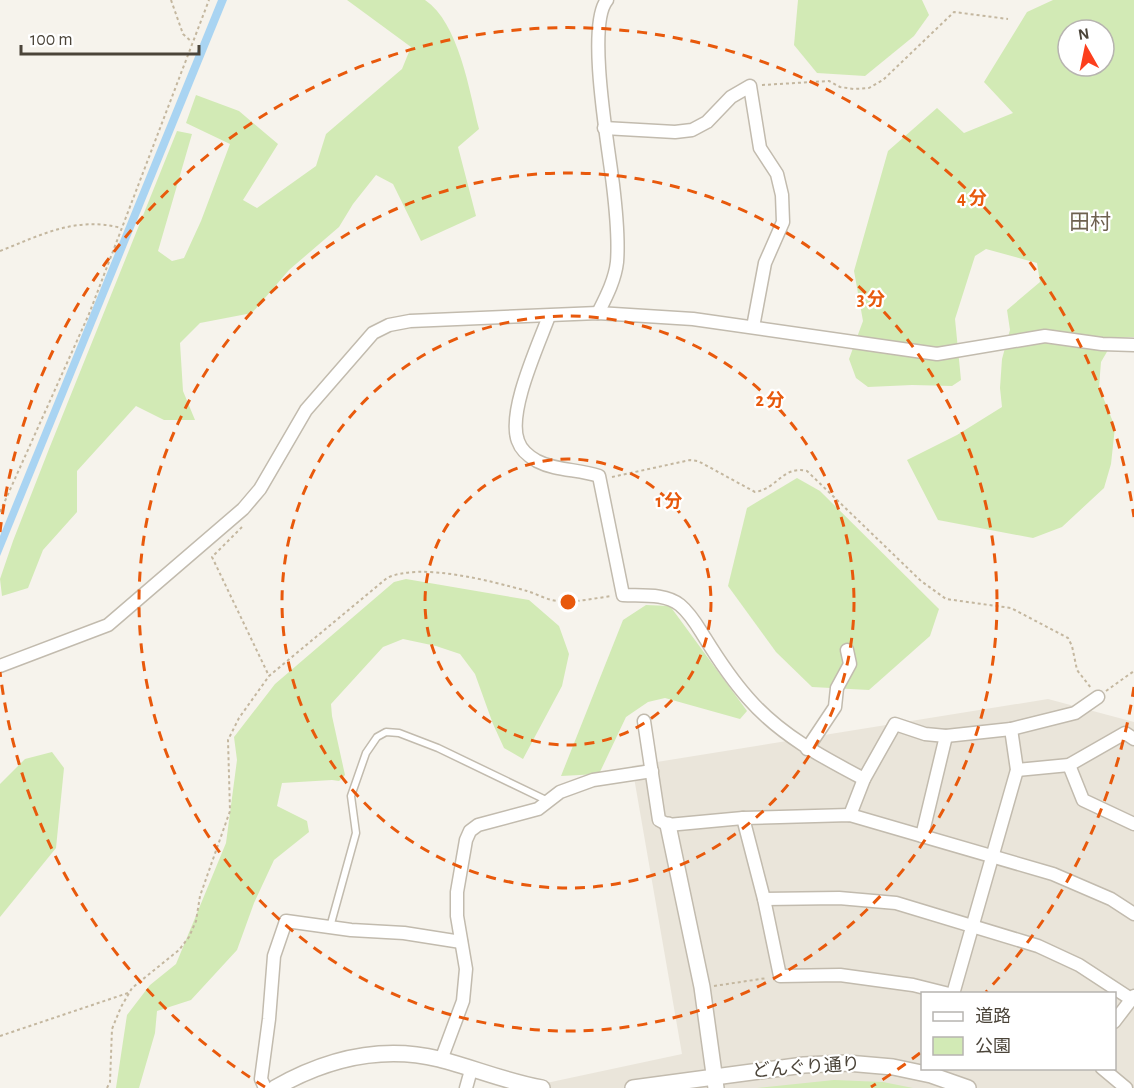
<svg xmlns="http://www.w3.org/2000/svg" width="1134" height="1088" font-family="'Alegreya Sans','Noto Sans JP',sans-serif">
<rect width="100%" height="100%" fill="#f6f3ec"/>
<path fill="#eae5da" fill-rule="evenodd" d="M1048,699l86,23v366h-611l159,-34 -50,-288zM922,994h192v74h-192z"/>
<g fill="#d2eab5" fill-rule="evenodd">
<path d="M347,0h78c34,23 44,90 54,129l-21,18 18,69 -55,25 -28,-57 -17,-9 -23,29 -14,23 -50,43 -37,43 -52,10 -20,20 3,48 12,29h-31l-28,-14 -59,65v41l-34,38 -15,38 -26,8 -2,-17 13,-38 36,-92 128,-318 15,3 -34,117 14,10 12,-3 17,-37 29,-77 -44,-21 10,-28 43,16 39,33 -35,56 14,8 59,-42 10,-32 76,-65 9,-22z"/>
<polygon points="798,0 922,0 929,15 914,36 865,76 817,73 794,45"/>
<path d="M1053,0h81v337l-19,1 -14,24 -2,25 16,40 -4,37 -7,24 -42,39 -29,11 -95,-18 -31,-60 50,-25 45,-28 -2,-19 2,-29 8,-29 -3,-20 33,-28 -3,-19 -51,-14 -11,7 -20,63 6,61 -9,6 -40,-1 -44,2 -12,-9 -7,-19 14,-38 -9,-50 34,-120 49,-43 27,25 49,-20 -29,-31 43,-70zM1068,30h36v36h-36z"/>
<polygon points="797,478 820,491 939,609 930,636 869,690 812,687 776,652 728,586 747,508"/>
<polygon points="406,579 529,600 559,626 569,654 562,686 523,759 504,748 493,724 475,674 460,654 436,646 403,639 383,647 331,704 332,716 345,775 339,781 332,780 282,783 277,806 307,821 309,832 274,860 254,903 237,950 191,1000 157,1011 155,1033 139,1088 116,1088 127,1015 150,985 176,964 226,843 237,760 234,737 275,684 394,582"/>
<polygon points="646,605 670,606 747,711 740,719 665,698 648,702 626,717 599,774 561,776 623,620"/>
<polygon points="52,752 64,768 56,848 0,917 0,784 25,759"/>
<polygon points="834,1080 883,1082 913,1088 757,1088"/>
</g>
<polygon fill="#a9d4f2" points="218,0 227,0 0,556 0,536"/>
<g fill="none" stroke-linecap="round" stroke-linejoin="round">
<defs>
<polyline id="service" points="330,927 356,833 351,796 366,753 377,737 386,732 399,733 438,748 548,801"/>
<g id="minor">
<polyline points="604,128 675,132 692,130 707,122 731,97 750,86 760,148 777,174 782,195 783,222 765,263 753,327"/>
<path d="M598,313c8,-16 17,-33 19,-51 2,-25 -1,-52 -4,-77 -4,-35 -27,-160 -6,-185"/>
<path d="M549,316c-11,30 -42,96 -31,125 3,9 10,15 19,20 19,10 42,8 62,15l24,119c18,1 42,-2 57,10 11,9 18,22 25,33 13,21 27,42 43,60 32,37 74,59 116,81"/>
<polyline points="0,666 108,625 243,509 260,489 306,410 373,333 389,325 410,321 598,313 693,319 937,354 1045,336 1102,344 1134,345"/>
<polyline points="644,721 659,820 668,825 743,818 850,815 1053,874 1111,899 1134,914"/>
<polyline points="807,749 835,707 837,688 850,664 847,650"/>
<polyline points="1069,765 1083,800 1134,824"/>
<polyline points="1017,770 1069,765 1125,733 1134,739"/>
<polyline points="850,815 864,779 895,724 925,734 946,736 1011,729 1075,713 1098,697"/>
<polyline points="743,818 764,899 780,976 840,975 913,985 949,994"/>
<polyline points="922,836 946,736"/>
<polyline points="764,899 839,898 896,903 1038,946 1079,965 1131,999"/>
<polyline points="953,994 1017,770 1011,729"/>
<polyline points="1114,1022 1134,996"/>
<polyline points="441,1060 463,1001 466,969 457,916 457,892 466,840 470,831 478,825 538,809 560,792 593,780 652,771"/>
<polyline points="1102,1068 1126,1088"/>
<polyline points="265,1088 261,1079 269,1019 274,956 286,921 351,930 404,933 461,942"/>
<polyline points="466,1088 471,1070"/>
</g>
<g id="tertiary">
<polyline points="668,825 702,987 716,1088"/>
<path d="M275,1088c51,-29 106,-43 164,-29 35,9 68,23 103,29"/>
<polyline points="633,1088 804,1065 847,1063 893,1067 931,1075 968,1088"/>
</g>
</defs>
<use href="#service" stroke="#c2bbae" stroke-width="9"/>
<use href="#minor" stroke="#c2bbae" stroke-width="15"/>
<use href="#tertiary" stroke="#c2bbae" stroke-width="18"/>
<g stroke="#c4b79f" stroke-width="2" stroke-dasharray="3 3" stroke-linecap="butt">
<polyline points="171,0 183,34 192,42"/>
<polyline points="762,85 829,81 840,87 854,89 869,88 883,80 954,12 1008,19"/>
<path d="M0,251c41,-16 76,-35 121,-23"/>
<path d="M612,477l78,-17 8,1 57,31c22,-3 28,-27 52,-21l114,110 25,18 65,9 57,30 4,8 5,24 14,18"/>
<polyline points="0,512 89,314 209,0"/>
<polyline points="242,527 212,557 269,676"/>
<polyline points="1106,691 1134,671"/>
<polyline points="714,986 767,978"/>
<polyline points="0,1036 128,993"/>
<path d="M107,1088l3,-6 2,-53 9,-22 11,-19 47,-38 10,-13 7,-16 4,-25 30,-85 -2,-71 11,-22 30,-42 118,-98c33,-16 104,3 140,13 10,3 20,9 30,10 18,2 38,-3 55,-5"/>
</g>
<use href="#service" stroke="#fff" stroke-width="6"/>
<use href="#minor" stroke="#fff" stroke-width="12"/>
<use href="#tertiary" stroke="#fff" stroke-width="15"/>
</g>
<g fill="none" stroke="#e8590c" stroke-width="3" stroke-dasharray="10 8">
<circle cx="568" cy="602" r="143"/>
<circle cx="568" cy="602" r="286"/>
<circle cx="568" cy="602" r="429"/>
<path d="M1134 687A572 572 0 0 1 986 992M920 1053A572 572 0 0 1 871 1087M265 1087A572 572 0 0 1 0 672M0 532A572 572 0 0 1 1134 517"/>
</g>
<g text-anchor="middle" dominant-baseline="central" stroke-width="4.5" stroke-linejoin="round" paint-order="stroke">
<g font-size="18" fill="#4b4439" stroke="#fff">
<text transform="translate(806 1068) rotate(-4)">どんぐり通り</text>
</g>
<g font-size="21" fill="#6e6250" stroke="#fff">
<text x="1090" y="222">田村</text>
</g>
</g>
<circle cx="568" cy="602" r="9" fill="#e8590c" stroke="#fff" stroke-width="3"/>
<g font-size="18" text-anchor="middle" font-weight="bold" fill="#e8590c" stroke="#fff" stroke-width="4.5" stroke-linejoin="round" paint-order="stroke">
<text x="972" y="204">4 分</text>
<text x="871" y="305">3 分</text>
<text x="770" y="406">2 分</text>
<text x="669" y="507">1 分</text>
</g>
<rect x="921" y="992" width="195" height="78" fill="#ffffff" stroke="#b7b4b0" stroke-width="1.5"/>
<rect x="933" y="1012" width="30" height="9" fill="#ffffff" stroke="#b7b4b0" stroke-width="1.5"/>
<text x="975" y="1022" font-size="18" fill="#4b4439">道路</text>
<rect x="933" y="1037" width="30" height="18" fill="#d2eab5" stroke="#b7b4b0" stroke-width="1.5"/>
<text x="975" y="1052" font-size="18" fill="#4b4439">公園</text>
<g transform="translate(1086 48) rotate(351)"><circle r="28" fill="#ffffff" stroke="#b7b4b0" stroke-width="1.5"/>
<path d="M0-4.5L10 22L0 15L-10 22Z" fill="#fc3f1d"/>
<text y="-9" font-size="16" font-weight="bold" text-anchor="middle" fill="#4b4439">N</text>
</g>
<path d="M21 45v9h178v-9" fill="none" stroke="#4b4439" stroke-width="3"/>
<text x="30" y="45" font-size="18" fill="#4b4439" stroke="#ffffff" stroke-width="4.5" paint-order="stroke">100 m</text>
</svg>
